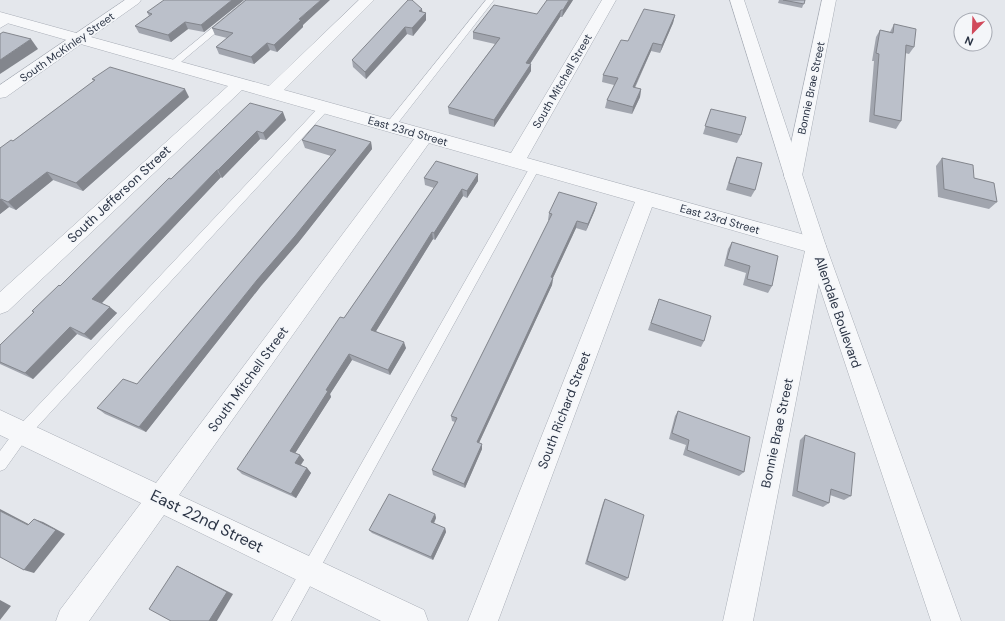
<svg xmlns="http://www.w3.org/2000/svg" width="1005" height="621" font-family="'DM Sans',sans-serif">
<rect width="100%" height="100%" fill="#e4e7ec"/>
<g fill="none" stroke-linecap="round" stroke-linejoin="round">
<defs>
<g id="service">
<polygon points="246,0 255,0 175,67 169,67 167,65 169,63"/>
<polygon points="486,0 494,0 394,128 386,128 385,126 386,124"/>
<polygon points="9,16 12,17 13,19 12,21 0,28 0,21"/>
<polygon points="324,105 328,106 329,108 328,110 27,438 5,469 0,471 0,451 17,428 320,106"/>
<polygon points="535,163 539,164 540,167 291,621 272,621 530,167 531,164"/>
</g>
<g id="minor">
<polygon points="359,0 374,0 284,90 511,153 602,0 616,0 527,158 823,240 826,246 753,621 723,621 805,251 652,207 498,621 468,621 635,202 429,143 179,495 424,610 428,621 381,621 164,515 89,621 56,621 60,610 141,503 0,435 0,410 156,483 414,139 242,90 8,311 0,314 0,292 228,86 0,21 0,12 269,86"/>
<polygon points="822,0 836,0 802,176 800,181 793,182 786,181 784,176"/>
</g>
<g id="tertiary">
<polygon points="125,0 141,0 139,3 6,97 0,98 0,85"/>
<polygon points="730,0 744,0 826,246 961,621 931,621 806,246"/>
</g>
</defs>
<use href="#service" stroke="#a9aeb7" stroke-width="1"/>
<use href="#minor" stroke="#a9aeb7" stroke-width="1"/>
<use href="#tertiary" stroke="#a9aeb7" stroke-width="1"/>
<use href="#service" fill="#f7f8fa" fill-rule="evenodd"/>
<use href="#minor" fill="#f7f8fa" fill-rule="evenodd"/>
<use href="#tertiary" fill="#f7f8fa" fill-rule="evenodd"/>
</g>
<g fill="#a1a5ae">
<polygon points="244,0 204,32 188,29 171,42 139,33 135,26 149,16 147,12"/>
<polygon points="573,0 562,17 560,17 530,64 531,64 531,71 494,127 449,114 448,107 495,44 473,39 473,32 537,14"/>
<polygon points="779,0 805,0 802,8 778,3"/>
<polygon points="422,12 426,13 426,20 413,36 407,34 366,79 353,67 352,60"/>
<polygon points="675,15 673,23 660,53 651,51 635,88 641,89 640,97 632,114 605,108 607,100 614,85 602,82 603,75 628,41"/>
<polygon points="894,24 914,47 909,54 905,53 901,121 896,129 869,122 874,61 872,61 876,37 880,30 890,32"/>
<polygon points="303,25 303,27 277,52 270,50 254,64 219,54 216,47 227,38 215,35 212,28"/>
<polygon points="92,79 189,97 83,191 53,180 16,210 9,207 0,214 0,148 13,141 94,81"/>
<polygon points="250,103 286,120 266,140 260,139 222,178 221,177 102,303 117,313 91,340 77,334 33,379 0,364 0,345 34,312 32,311 60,286 171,179"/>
<polygon points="711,109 741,135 737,143 703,134"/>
<polygon points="302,140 371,142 372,149 298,243 261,286 146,432 105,414 97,408 137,384 331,156 305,148"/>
<polygon points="737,157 755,190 751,197 726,190 734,164"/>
<polygon points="942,158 997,202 989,209 938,197 936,166"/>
<polygon points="478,174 478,181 467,198 463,196 435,240 433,239 376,331 406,348 390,375 352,360 330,394 331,397 295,453 300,455 304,460 301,465 307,468 311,473 296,498 242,474 237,469 344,318 434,188 425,185 424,178"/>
<polygon points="595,210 586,231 576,228 553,278 552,285 479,443 482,449 465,488 433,475 432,470 455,422 452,421 451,416 549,220 548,220 549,213"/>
<polygon points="732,242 772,286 768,293 743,285 746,273 724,266 728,249"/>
<polygon points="659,299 704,341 701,347 648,330"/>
<polygon points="678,411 744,472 739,476 683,455 686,445 669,439 675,416"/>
<polygon points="805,435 851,496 844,500 830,495 829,503 823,507 792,496 800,440"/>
<polygon points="605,499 628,578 625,581 585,564 603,503"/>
<polygon points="435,514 436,518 434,524 445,528 446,532 433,560 372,533 369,530"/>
</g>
<g fill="#83868d">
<polygon points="232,0 244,0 204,32 201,25"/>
<polygon points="321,0 330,0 303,25 303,27 277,52 274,45 299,19"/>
<polygon points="569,0 573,0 562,17 563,10"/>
<polygon points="422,9 423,16 426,13 426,20 413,36 412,28 419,11"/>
<polygon points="561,10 560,17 526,70 526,63"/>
<polygon points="675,15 673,23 660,53 662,45"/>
<polygon points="185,22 188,29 171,42 168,35"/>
<polygon points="405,27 407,34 366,79 365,72"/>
<polygon points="31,39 38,49 0,74 0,60"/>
<polygon points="267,43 270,50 254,64 251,57"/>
<polygon points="653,43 651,51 631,95 633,87"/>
<polygon points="531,64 531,71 494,127 494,120"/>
<polygon points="185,89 189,97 83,191 76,183"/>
<polygon points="641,89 640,97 632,114 633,107"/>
<polygon points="283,112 286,120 266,140 263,133"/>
<polygon points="257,131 260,139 222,178 218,170"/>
<polygon points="371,142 372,149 298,243 261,286 146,432 139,427 257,280"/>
<polygon points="217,170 221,177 99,306 92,299"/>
<polygon points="47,172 53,180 16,210 8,202"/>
<polygon points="478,174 478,181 467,198 467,191"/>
<polygon points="462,189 463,196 435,240 434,233"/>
<polygon points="1,199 9,207 0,214 0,200"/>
<polygon points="597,203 595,210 586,231 588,224"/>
<polygon points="577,221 576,228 550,284 551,277"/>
<polygon points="432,232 433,239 373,336 371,330"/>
<polygon points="553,278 552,285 477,447 477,442"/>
<polygon points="110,307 117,313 91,340 84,334"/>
<polygon points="70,327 77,334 33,379 25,373"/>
<polygon points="404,342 406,348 390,375 388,370"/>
<polygon points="349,354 352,360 330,394 331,397 294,455 290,451 326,390"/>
<polygon points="482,444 482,449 465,488 464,484"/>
<polygon points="300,455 304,460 299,467 295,463"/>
<polygon points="307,468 311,473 296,498 291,494"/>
<polygon points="0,509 38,529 28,525 0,511"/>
<polygon points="435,514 436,518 432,526 431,522"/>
<polygon points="34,519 43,522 65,534 34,573 24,570"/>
<polygon points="445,528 446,532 433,560 431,557"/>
<polygon points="177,566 233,594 217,621 209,621"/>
<polygon points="0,600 11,606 0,620"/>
</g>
<g fill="#bbc0ca" stroke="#83868d">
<polygon points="164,0 232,0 201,25 185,22 168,35 135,26 152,14 147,12"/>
<polygon points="246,0 321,0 299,19 301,20 274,45 267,43 251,57 216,47 233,33 212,28"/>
<polygon points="408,0 412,0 422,9 419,11 426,13 412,28 405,27 365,72 352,60"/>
<polygon points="547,0 569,0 563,10 561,10 526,63 531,64 494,120 448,107 500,38 473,32 494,5 537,14"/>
<polygon points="783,0 805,0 804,4"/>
<polygon points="644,9 675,15 662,45 653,43 633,87 641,89 633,107 607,100 618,78 603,75 621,40 628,41"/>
<polygon points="894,24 916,29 914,47 906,45 901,121 874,115 879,54 876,53 880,30 893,33"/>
<polygon points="3,32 31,39 0,60 0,34"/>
<polygon points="110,67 185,89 76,183 47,172 8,202 1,199 0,200 0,148 11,140 13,141 95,80 92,79"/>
<polygon points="250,103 283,112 263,133 257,131 218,170 217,170 92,299 110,307 84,334 70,327 25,373 0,362 0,345 34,312 32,311 59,285 60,286 169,178 171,179"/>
<polygon points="711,109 746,117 741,135 705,126"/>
<polygon points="315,125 371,142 295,236 257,280 139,427 97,408 123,379 137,384 336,150 302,140"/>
<polygon points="737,157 762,163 755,190 729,183"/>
<polygon points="942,158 973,165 974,178 994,183 997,202 944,189"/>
<polygon points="436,161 478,174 467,191 462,189 434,233 432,232 371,330 404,342 388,370 349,354 326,390 328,391 290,451 300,455 295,463 307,468 291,494 237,469 340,317 344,318 438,182 424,178"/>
<polygon points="559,192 597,203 588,224 577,221 551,277 553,278 477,442 482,444 464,484 432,470 457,418 451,416 552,214 549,213"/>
<polygon points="732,242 778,256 772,286 747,279 750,266 727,259"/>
<polygon points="659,299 711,316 704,341 651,323"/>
<polygon points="678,411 750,437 744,472 687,450 689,440 672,433"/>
<polygon points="805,435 855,453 851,496 831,489 829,503 797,491"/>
<polygon points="389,494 435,514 431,522 445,528 431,557 369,530"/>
<polygon points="605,499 644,515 628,578 587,561"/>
<polygon points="0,511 28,525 34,519 56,530 24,570 0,557"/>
<polygon points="177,566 227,592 209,621 171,621 149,609"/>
</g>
<g text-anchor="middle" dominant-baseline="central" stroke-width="3.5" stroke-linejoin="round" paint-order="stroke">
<g font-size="11" fill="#2b3445" stroke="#f4f6f9">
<text transform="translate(67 47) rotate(-35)">South McKinley Street</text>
<text transform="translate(562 81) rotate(-60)">South Mitchell Street</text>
<text transform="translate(811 88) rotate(-78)">Bonnie Brae Street</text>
<text transform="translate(408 131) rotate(16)">East 23rd Street</text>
<text transform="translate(720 219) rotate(16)">East 23rd Street</text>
</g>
<g font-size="13" fill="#2b3445" stroke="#f4f6f9">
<text transform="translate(119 194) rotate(-43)">South Jefferson Street</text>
<text transform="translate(838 312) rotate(71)">Allendale Boulevard</text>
<text transform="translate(248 379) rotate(-54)">South Mitchell Street</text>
<text transform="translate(564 410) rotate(-69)">South Richard Street</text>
<text transform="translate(777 433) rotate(-78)">Bonnie Brae Street</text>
</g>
<g font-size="16" fill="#2b3445" stroke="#f4f6f9">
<text transform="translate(207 521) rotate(26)">East 22nd Street</text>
</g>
</g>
<g transform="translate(973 32) rotate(203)"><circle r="19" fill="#f4f6f9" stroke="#a4a8b1"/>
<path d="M0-3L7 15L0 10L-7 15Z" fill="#d1495b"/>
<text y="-6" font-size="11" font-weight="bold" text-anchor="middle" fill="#2b3445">N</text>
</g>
</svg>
